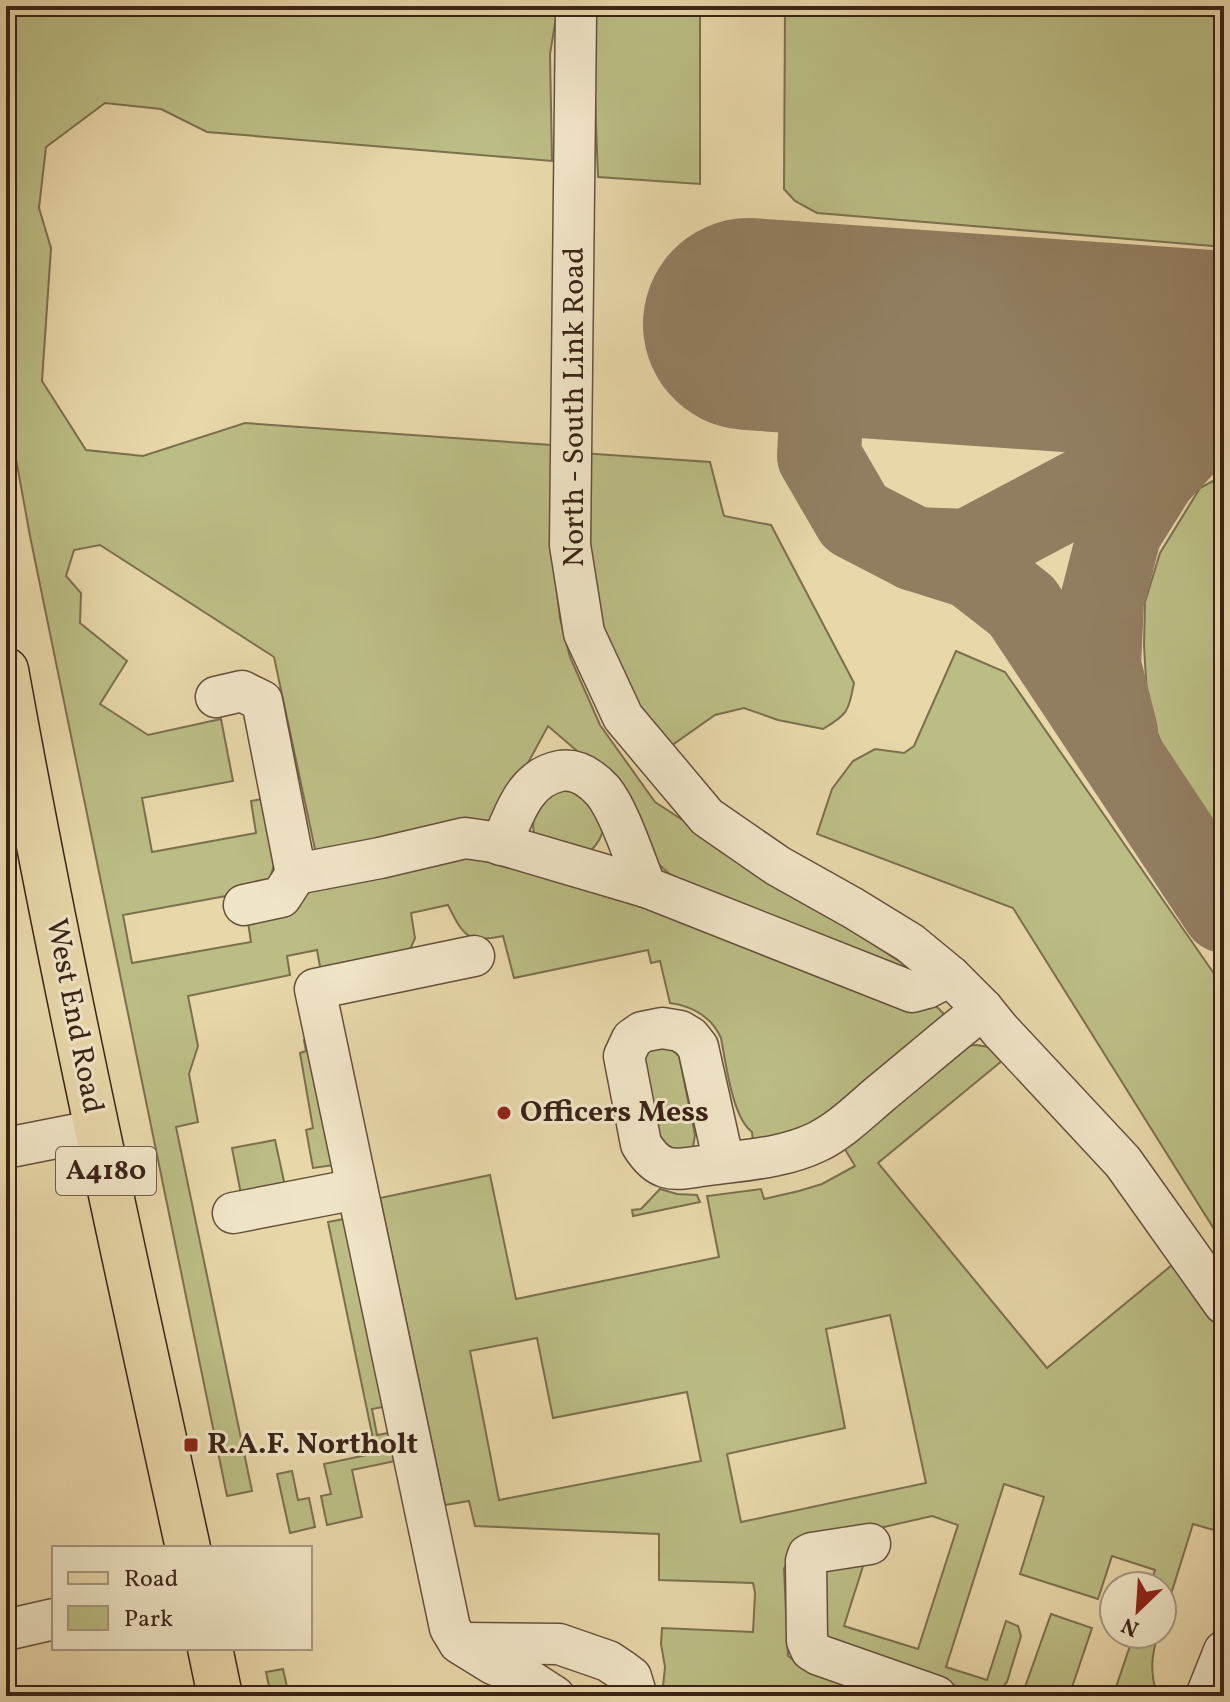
<svg xmlns="http://www.w3.org/2000/svg" width="1230" height="1702" font-family="Vollkorn,serif">
<rect width="100%" height="100%" fill="#e8d7a9"/>
<filter id="stains"><feTurbulence type="fractalNoise" baseFrequency=".0025" numOctaves="4"/><feColorMatrix values="0 0 0 0 .2 0 0 0 0 .09 0 0 0 0 .02 0 0 0 .5 -.17"/></filter>
<radialGradient id="worn" r=".72"><stop offset=".6" stop-color="#630" stop-opacity="0"/><stop offset="1" stop-color="#630" stop-opacity=".3"/></radialGradient>
<g fill="#bbbd84" stroke="#7b704e" stroke-width="2" fill-rule="evenodd">
<path d="M6,6h552l-8,48 2,107 -345,-29 -46,-23 -56,-6 -59,44 -7,61 12,40 -9,133 44,69 57,6 102,-33 306,22v96l9,77 10,39 30,68 55,77 253,165 -5,9 -228,-97 -21,-19 -56,-91 -50,-43 -57,105 -175,23 -42,-197 -174,-112 -26,5 -8,26 15,17 -1,30 47,38 -27,43 48,31 73,-16 12,62 -91,17 10,54 104,-19 -5,-32 16,-3 7,67 -4,14 -28,14 -119,22 9,48 119,-21 -4,-26 63,-29 147,-35 206,54 247,100h26l7,7 2,10 -137,108 -55,10 -1,-9c-20,-15 -26,-69 -31,-94 -9,-21 -29,-32 -51,-35l-10,-42 -9,2 -3,-13 -134,28 -11,-42c-36,7 -39,1 -55,-31l-37,8 4,25 -6,14 -88,20 -4,-22 -30,6 3,19 -102,21 10,50 -9,28 9,48 -22,5 76,364 -25,5 -197,-960 -24,-132z"/>
<polygon points="595,6 700,6 700,184 598,177 592,19"/>
<polygon points="785,6 1224,6 1224,247 817,213 795,201 784,189"/>
<path d="M581,453l129,9 14,54 47,9 83,158c-6,29 -6,31 -31,46l-45,-9 -34,-12 -29,7 -47,33c-22,-30 -44,-60 -57,-95 -23,-60 -23,-135 -30,-200z"/>
<polygon points="1224,475 1224,841 1168,759 1148,711 1144,646 1145,602 1160,553 1200,488"/>
<polygon points="956,651 1005,672 1224,988 1224,1245 1013,908 817,834 832,789 853,761 875,749 904,753 914,746"/>
<path d="M560,788l23,2 21,38c-4,13 -9,20 -20,28l-50,-21c-4,-27 4,-33 26,-47z"/>
<polygon points="312,1039 335,1165 313,1168 306,1130 313,1128 300,1053 306,1051 304,1040"/>
<path d="M977,1045l11,2 15,13 -125,103 169,205 125,-103 52,71v197l-31,-9 -31,99v-37h-12l5,-16 -43,-14 -14,43 -78,-25 24,-77 -40,-13 -58,183 41,13 19,-59 12,5 3,10 -14,46 -7,8 -16,5 -158,-52 -1,-70 2,-4 38,-9 -21,66 74,23 40,-124 -26,-9 -57,13 -86,28 -5,12 4,87 13,9 93,31h-232l3,-29 -4,-23 1,-16 91,4 2,-39 -2,-10 -94,-3v-46l-184,-8 -6,-25 -24,4 -65,-307 110,-23 26,124 203,-42 -12,-61 54,-7 3,10 35,-8 23,-7 33,-18 -12,-20 120,-100zM890,1315l36,168 -185,39 -14,-68 118,-26 -19,-99zM537,1338l16,80 134,-26 14,69 -202,39 -29,-149z"/>
<polygon points="649,1047 671,1049 679,1056 695,1135 693,1147 684,1153 656,1143 642,1054"/>
<polygon points="275,1140 285,1186 241,1194 232,1148"/>
<polygon points="660,1189 677,1194 697,1195 700,1202 633,1216 632,1210 641,1209"/>
<polygon points="349,1218 388,1406 372,1409 377,1435 394,1432 400,1460 352,1470 362,1517 327,1525 321,1496 331,1494 324,1464 376,1453 328,1222"/>
<polygon points="292,1471 298,1500 309,1498 315,1527 290,1533 277,1474"/>
<polygon points="1051,1614 1092,1628 1069,1696 1027,1696 1025,1687"/>
<path d="M1134,1634h24c-7,24 -8,37 -1,62h-44z"/>
<polygon points="283,1669 289,1696 271,1696 266,1672"/>
</g>
<g fill="none" stroke-linecap="round" stroke-linejoin="round">
<g stroke="#927d60" stroke-width="84">
<polyline points="905,336 858,355 835,379 821,417 819,456 855,518 915,549 972,567 1022,606 1224,911"/>
<polyline points="915,549 968,551 1177,440"/>
<polyline points="1116,732 1099,665 1102,601 1120,531 1155,475 1200,427 1224,413"/>
</g>
<polyline stroke="#927d60" stroke-width="212" points="749,324 1224,357"/>
<defs>
<g id="minor">
<polyline points="578,6 576,13 570,545 584,633 623,717 707,817 778,866 853,908 910,943 950,976 983,1009 1000,1030 1123,1162 1224,1304"/>
<polyline points="216,697 242,691 262,701 296,874 380,858 465,838 493,842 646,887 912,992 927,988 950,976"/>
<path d="M501,845c13,-30 23,-67 59,-74 17,-3 32,8 43,20 17,21 32,70 43,96"/>
<polyline points="244,905 281,897 296,874"/>
<polyline points="474,956 315,989 450,1628 459,1643 493,1664 526,1678 554,1696"/>
<polyline points="6,1148 97,1130"/>
<path d="M724,1163l-26,-116 -8,-10 -10,-6 -18,-3 -20,4 -10,7 -8,17 17,88c20,33 36,25 68,21 36,-5 75,-7 108,-23 23,-11 43,-31 63,-48 34,-28 68,-57 103,-85"/>
<polyline points="233,1213 357,1189"/>
<polyline points="870,1544 812,1553 808,1555 806,1561 807,1641 811,1650 819,1655 936,1696"/>
<polyline points="6,1630 54,1619"/>
<polyline points="463,1643 559,1644 608,1661 623,1671 631,1677 635,1690 635,1696"/>
<polyline points="1206,1696 1224,1651"/>
</g>
<g id="major">
<path d="M6,670c53,294 118,586 182,878"/>
<polyline points="210,1648 220,1696"/>
</g>
</defs>
<use href="#minor" stroke="#66503c" stroke-width="43"/>
<use href="#major" stroke="#3b2317" stroke-width="47"/>
<use href="#minor" stroke="#f0e5c7" stroke-width="40"/>
<use href="#major" stroke="#e8d7a9" stroke-width="44"/>
</g>
<g fill="#8f2418" stroke="#f0e5c7" stroke-width="3">
<circle cx="504" cy="1113" r="8"/>
<rect x="183" y="1437" width="16" height="16" rx="4"/>
</g>
<g text-anchor="middle" dominant-baseline="central" stroke-width="6" stroke-linejoin="round" paint-order="stroke">
<rect fill="#f0e5c7" stroke="#715d4c" stroke-width="2" x="56" y="1147" width="100" height="48" rx="6"/>
<g font-size="28" font-weight="bold" fill="#3b2317">
<text x="106" y="1171">A4180</text>
</g>
<g font-size="30" fill="#3b2317" stroke="#f0e5c7">
<text transform="translate(575 407) rotate(-90)">North - South Link Road</text>
<text transform="translate(74 1016) rotate(79)">West End Road</text>
</g>
<g font-size="30" font-weight="bold" fill="#3b2317" stroke="#f0e5c7" text-anchor="start">
<text x="520" y="1113">Officers Mess</text>
<text x="207" y="1445">R.A.F. Northolt</text>
</g>
</g>
<rect width="1230" height="1702" fill="none" stroke="#e8d7a9" stroke-width="32"/>
<rect x="8" y="8" width="1214" height="1686" fill="none" stroke="#3b2317" stroke-width="4"/>
<rect x="16" y="16" width="1198" height="1670" fill="none" stroke="#3b2317" stroke-width="2"/>
<rect x="52" y="1546" width="260" height="104" fill="#f0e5c7" stroke="#a89781" stroke-width="2"/>
<rect x="68" y="1572" width="40" height="12" fill="#e8d7a9" stroke="#a89781" stroke-width="2"/>
<text x="124" y="1586" font-size="24" fill="#3b2317">Road</text>
<rect x="68" y="1606" width="40" height="24" fill="#bbbd84" stroke="#a89781" stroke-width="2"/>
<text x="124" y="1626" font-size="24" fill="#3b2317">Park</text>
<g transform="translate(1138 1610) rotate(205)"><circle r="38" fill="#f0e5c7" stroke="#a89781" stroke-width="2"/>
<path d="M0-6L14 30L0 20L-14 30Z" fill="#8f2418"/>
<text y="-12" font-size="22" font-weight="bold" text-anchor="middle" fill="#3b2317">N</text>
</g>
<rect width="100%" height="100%" filter="url(#stains)"/>
<rect width="100%" height="100%" fill="url(#worn)"/>
</svg>
